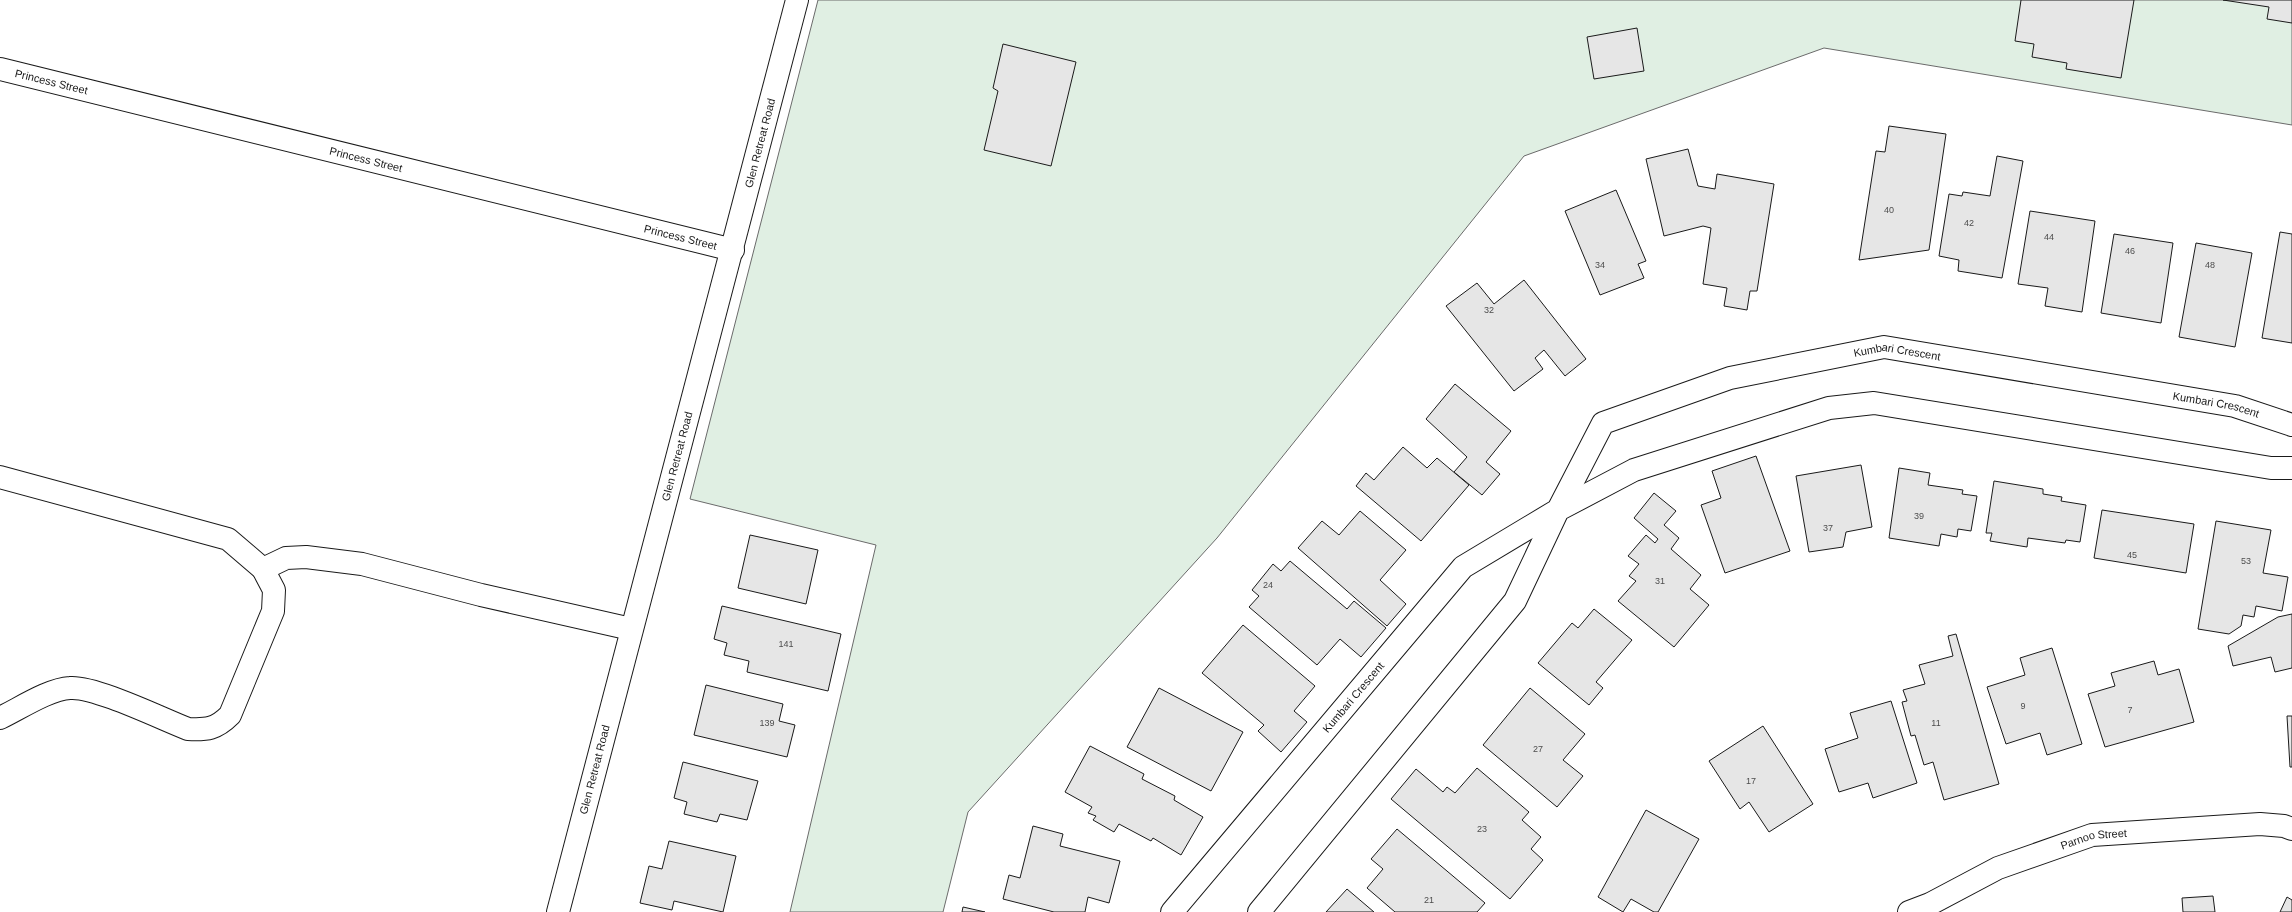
<svg xmlns="http://www.w3.org/2000/svg" width="2292" height="912" font-family="Helvetica,sans-serif">
<rect width="100%" height="100%" fill="#fff"/>
<polygon fill="#e0efe3" stroke="#6a6a6a" points="818,0 2292,0 2292,125 1824,48 1524,156 1217,538 968,812 943,912 790,912 876,545 690,499"/>
<g fill="#e6e6e6" stroke="#1a1a1a">
<polygon points="2021,0 2134,0 2121,78 2066,69 2067,63 2032,57 2034,44 2015,41"/>
<polygon points="2223,0 2292,0 2292,23 2267,19 2269,7"/>
<polygon points="1637,28 1644,71 1594,79 1587,37"/>
<polygon points="1003,44 1076,62 1051,166 984,150 998,91 993,88"/>
<polygon points="1889,126 1946,134 1929,250 1859,260 1876,151 1885,152"/>
<polygon points="1688,149 1698,186 1715,189 1717,174 1774,184 1757,291 1750,291 1747,310 1724,306 1727,288 1703,284 1711,228 1703,226 1664,236 1646,159"/>
<polygon points="1997,156 2023,161 2002,278 1958,271 1959,260 1939,256 1949,194 1962,196 1963,192 1990,196"/>
<polygon points="1616,190 1646,261 1638,264 1644,278 1600,295 1565,211"/>
<polygon points="2030,211 2095,221 2082,312 2045,306 2048,288 2018,284"/>
<polygon points="2280,232 2292,234 2292,343 2262,338"/>
<polygon points="2114,234 2173,243 2161,323 2101,313"/>
<polygon points="2196,243 2252,253 2235,347 2179,337"/>
<polygon points="1524,280 1586,359 1565,376 1544,350 1535,358 1543,369 1514,391 1446,306 1477,283 1494,304"/>
<polygon points="1455,384 1511,431 1486,462 1500,474 1482,495 1454,472 1467,457 1426,419"/>
<polygon points="1403,447 1427,468 1437,458 1469,485 1421,541 1356,486 1366,473 1374,480"/>
<polygon points="1756,456 1790,551 1725,573 1701,505 1721,498 1712,471"/>
<polygon points="1861,465 1872,527 1846,532 1843,547 1809,552 1796,476"/>
<polygon points="1899,468 1930,473 1928,485 1963,490 1962,494 1977,496 1971,531 1958,529 1957,537 1941,534 1939,546 1889,538"/>
<polygon points="1994,481 2043,489 2043,494 2062,497 2061,501 2086,505 2080,542 2066,540 2065,543 2028,538 2027,547 1990,541 1992,533 1986,533"/>
<polygon points="1654,493 1676,511 1664,525 1679,538 1671,549 1701,575 1690,589 1709,605 1674,647 1618,601 1636,581 1629,576 1639,564 1628,556 1646,535 1655,543 1658,539 1634,518"/>
<polygon points="2102,510 2194,524 2186,573 2094,558"/>
<polygon points="1360,511 1406,550 1380,580 1406,604 1387,626 1298,548 1322,521 1339,535"/>
<polygon points="2216,521 2271,530 2263,573 2288,577 2282,611 2256,606 2254,617 2243,615 2241,626 2229,634 2198,629"/>
<polygon points="750,535 818,550 806,604 738,588"/>
<polygon points="1290,561 1347,609 1354,601 1386,628 1361,657 1340,639 1317,665 1249,607 1259,596 1252,590 1273,564 1281,571"/>
<polygon points="722,606 841,634 828,691 747,672 749,661 724,655 727,643 714,639"/>
<polygon points="1594,609 1632,640 1596,682 1603,688 1589,705 1538,663 1572,623 1578,628"/>
<polygon points="2292,614 2292,668 2275,672 2271,657 2233,666 2228,646 2278,617"/>
<polygon points="1243,625 1315,686 1294,711 1307,722 1281,752 1258,731 1264,725 1202,673"/>
<polygon points="1956,634 1999,784 1944,800 1933,762 1924,765 1915,735 1911,736 1902,702 1907,701 1903,690 1925,684 1919,665 1953,656 1948,636"/>
<polygon points="2052,648 2082,744 2047,755 2040,733 2006,744 1987,687 2025,675 2020,658"/>
<polygon points="2154,661 2158,675 2179,669 2194,722 2105,747 2088,694 2115,686 2111,673"/>
<polygon points="706,685 783,704 779,721 795,725 787,757 694,735"/>
<polygon points="1159,688 1243,732 1211,791 1127,747"/>
<polygon points="1530,688 1585,734 1563,760 1583,776 1557,807 1483,745"/>
<polygon points="1891,701 1917,783 1873,798 1868,783 1839,792 1825,749 1858,738 1850,713"/>
<polygon points="2287,716 2292,716 2292,767 2290,767"/>
<polygon points="1763,726 1813,804 1769,832 1749,802 1740,809 1709,761"/>
<polygon points="1090,746 1144,774 1142,779 1175,796 1174,800 1203,817 1181,855 1153,838 1151,841 1119,824 1114,832 1093,820 1096,816 1088,813 1092,807 1065,792"/>
<polygon points="683,762 758,781 747,820 720,814 717,822 684,814 687,802 674,798"/>
<polygon points="1477,768 1529,812 1522,820 1541,837 1531,849 1543,860 1510,899 1391,799 1416,769 1443,792 1447,787 1455,793"/>
<polygon points="1646,810 1699,839 1658,912 1654,912 1631,899 1623,912 1598,897"/>
<polygon points="1033,826 1063,834 1060,846 1120,861 1109,903 1088,897 1085,912 1054,912 1003,899 1009,875 1020,878"/>
<polygon points="1397,829 1485,903 1477,912 1395,912 1367,888 1383,869 1371,859"/>
<polygon points="669,841 736,856 723,912 674,901 672,910 640,903 649,866 662,869"/>
<polygon points="1347,889 1374,912 1326,912"/>
<polygon points="2213,896 2215,912 2183,912 2182,898"/>
<polygon points="2287,897 2292,900 2292,912 2280,912"/>
<polygon points="963,907 985,912 962,912"/>
</g>
<g fill="none" stroke-linecap="round" stroke-linejoin="round">
<defs>
<g id="minor">
<path id="s1" d="M0,69l733,181"/>
<path d="M0,477l228,62 35,30 11,21 -1,21 -43,104c-14,14 -23,15 -42,14 -26,-10 -93,-43 -118,-41 -21,1 -51,21 -70,30"/>
<polyline points="263,569 286,558 306,557 362,564 481,595 631,629"/>
<path id="s2" d="M558,912c77,-305 161,-608 239,-912"/>
<path id="s3" d="M1172,912l291,-345 95,-57 45,-87 127,-45 154,-31 351,59 57,19"/>
<polyline points="1259,912 1515,601 1558,510 1634,470 1829,408 1874,403 2271,468 2292,468"/>
<path id="s4" d="M1909,912l21,-8 68,-36 94,-33 168,-11 24,2 8,3"/>
</g>
</defs>
<use href="#minor" stroke="#1a1a1a" stroke-width="24"/>
<use href="#minor" stroke="#fff" stroke-width="22"/>
</g>
<g text-anchor="middle" dominant-baseline="central" stroke-width="3" stroke-linejoin="round" paint-order="stroke">
<g font-size="9" fill="#4d4d4d">
<text x="1889" y="210">40</text>
<text x="1969" y="223">42</text>
<text x="2049" y="237">44</text>
<text x="2130" y="251">46</text>
<text x="1600" y="265">34</text>
<text x="2210" y="265">48</text>
<text x="1489" y="310">32</text>
<text x="1919" y="516">39</text>
<text x="1828" y="528">37</text>
<text x="2132" y="555">45</text>
<text x="2246" y="561">53</text>
<text x="1660" y="581">31</text>
<text x="1268" y="585">24</text>
<text x="786" y="644">141</text>
<text x="2023" y="706">9</text>
<text x="2130" y="710">7</text>
<text x="767" y="723">139</text>
<text x="1936" y="723">11</text>
<text x="1538" y="749">27</text>
<text x="1751" y="781">17</text>
<text x="1482" y="829">23</text>
<text x="1429" y="900">21</text>
</g>
<g font-size="11" fill="#1a1a1a" stroke="#fff">
<text stroke="none"><textPath href="#s1" startOffset="53">Princess Street</textPath></text>
<text stroke="none"><textPath href="#s2" startOffset="795">Glen Retreat Road</textPath></text>
<text stroke="none"><textPath href="#s1" startOffset="377">Princess Street</textPath></text>
<text stroke="none"><textPath href="#s1" startOffset="701">Princess Street</textPath></text>
<text stroke="none"><textPath href="#s3" startOffset="965">Kumbari Crescent</textPath></text>
<text stroke="none"><textPath href="#s3" startOffset="1289">Kumbari Crescent</textPath></text>
<text stroke="none"><textPath href="#s2" startOffset="471">Glen Retreat Road</textPath></text>
<text stroke="none"><textPath href="#s3" startOffset="281">Kumbari Crescent</textPath></text>
<text stroke="none"><textPath href="#s2" startOffset="147">Glen Retreat Road</textPath></text>
<text stroke="none"><textPath href="#s4" startOffset="200">Parnoo Street</textPath></text>
</g>
</g>
</svg>
